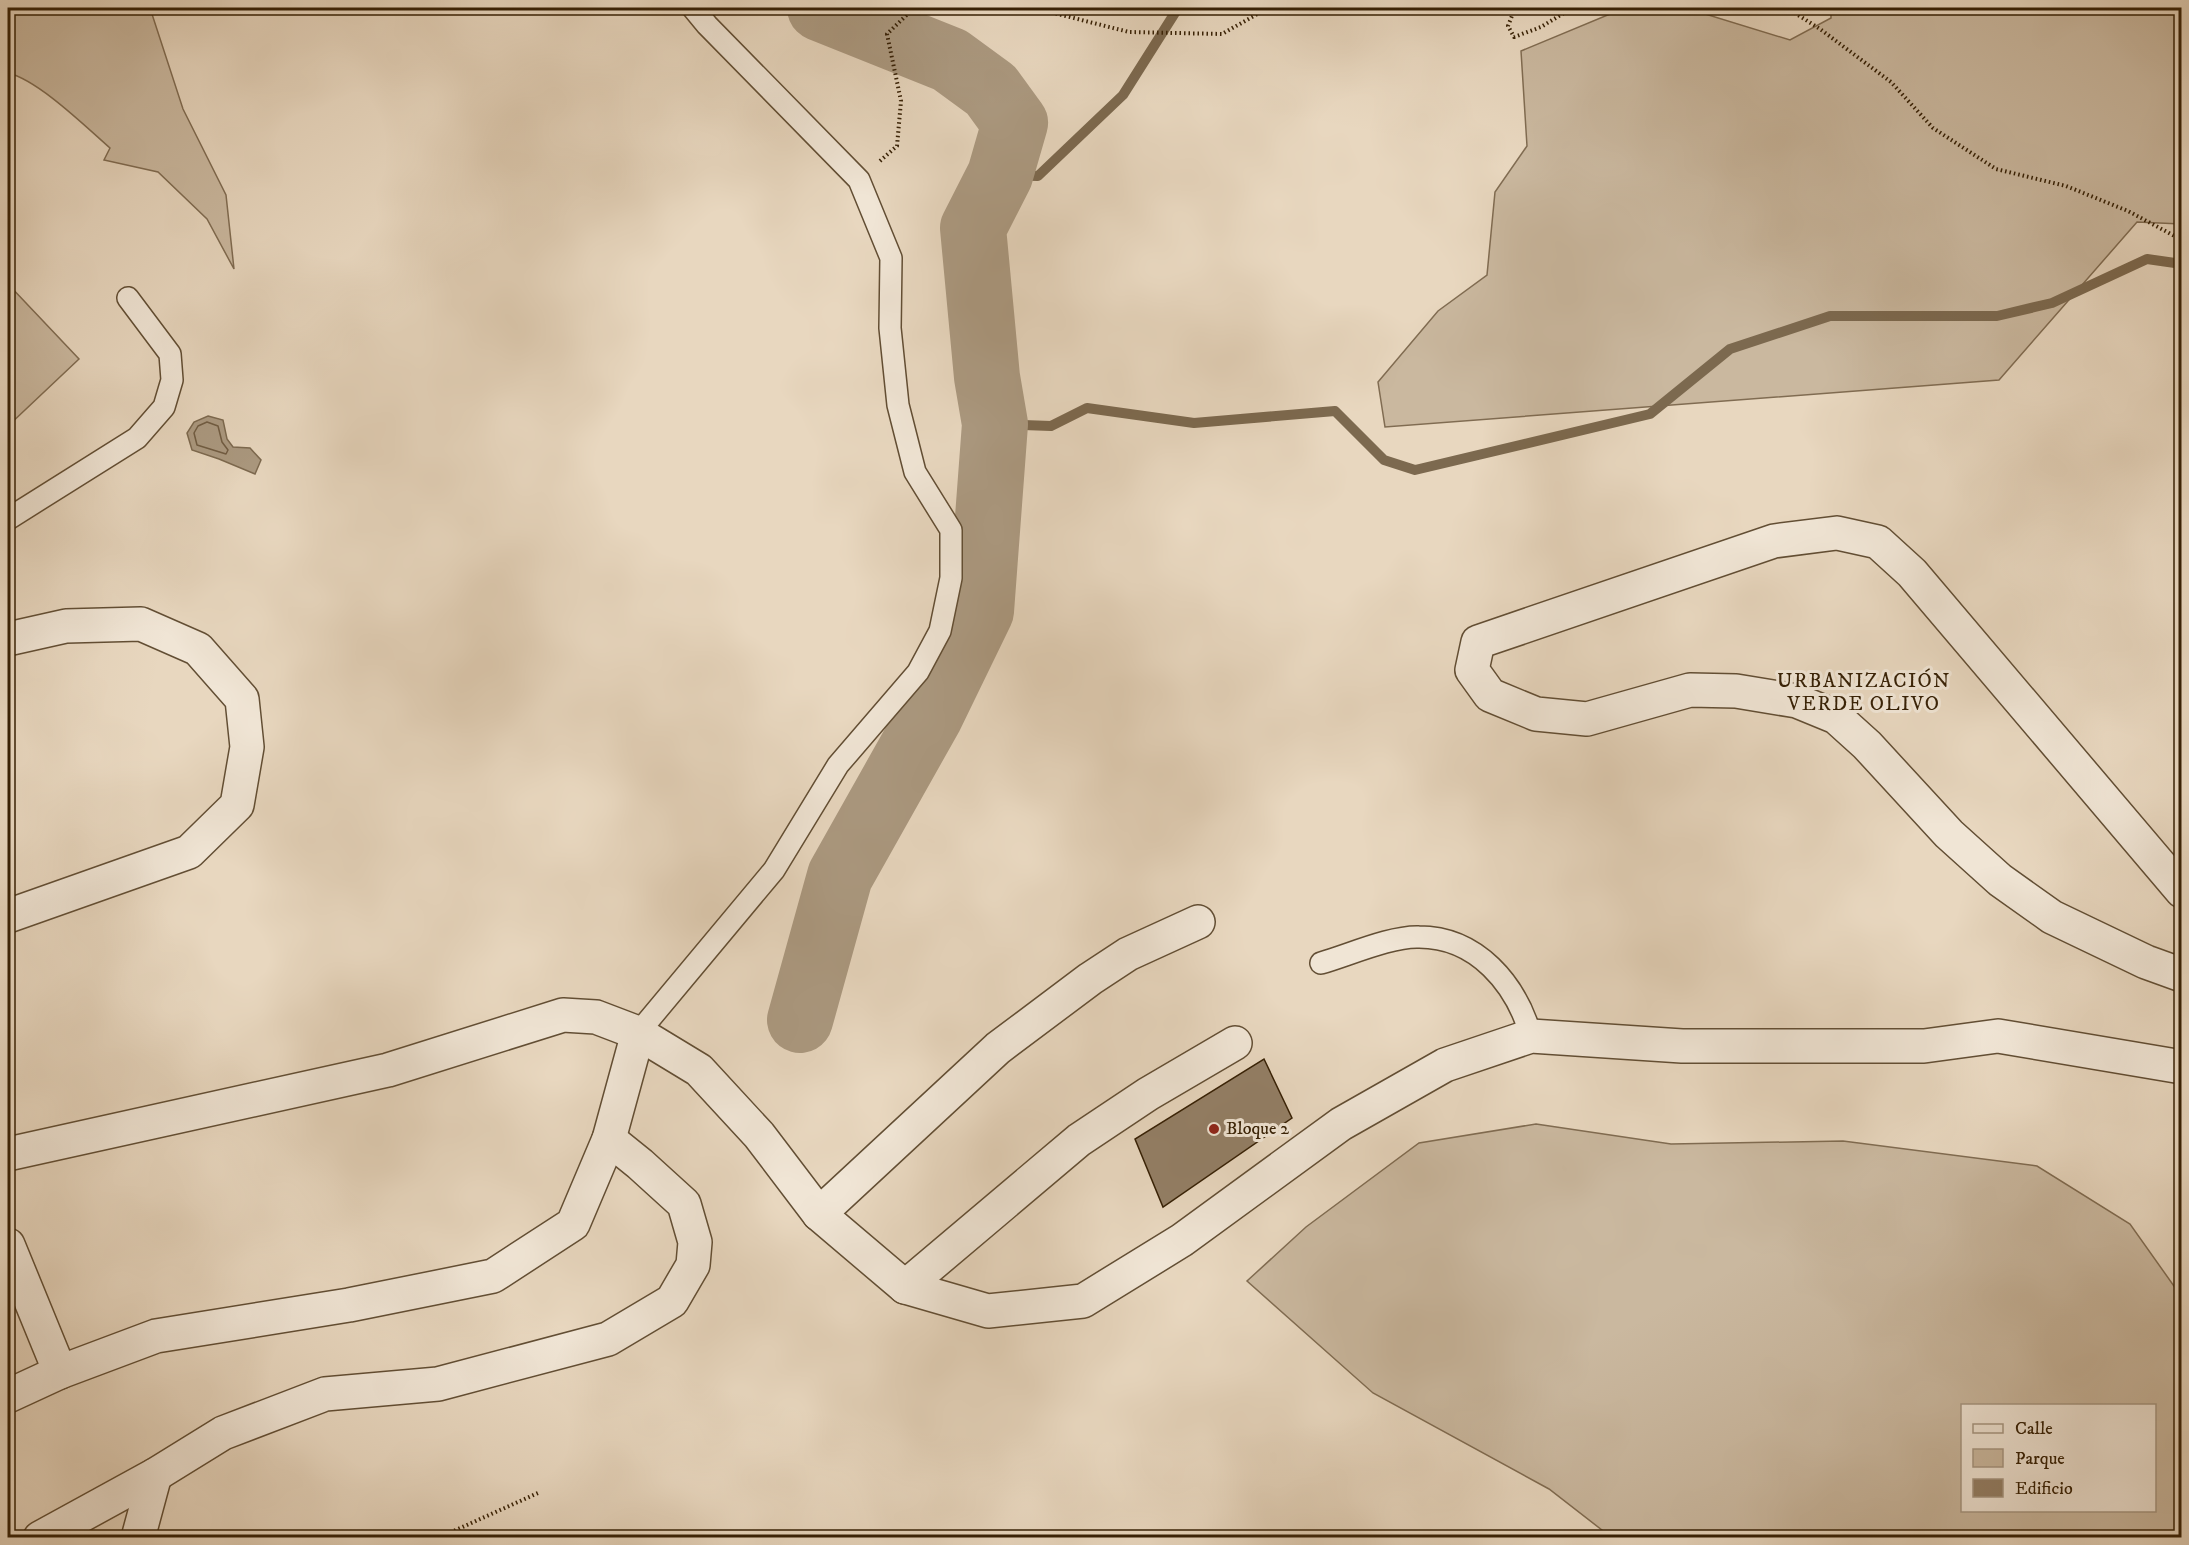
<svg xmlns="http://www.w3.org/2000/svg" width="2189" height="1545" font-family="'IM FELL DW Pica',serif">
<rect width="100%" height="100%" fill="#e8d7bf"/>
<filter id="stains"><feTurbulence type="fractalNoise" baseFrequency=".00333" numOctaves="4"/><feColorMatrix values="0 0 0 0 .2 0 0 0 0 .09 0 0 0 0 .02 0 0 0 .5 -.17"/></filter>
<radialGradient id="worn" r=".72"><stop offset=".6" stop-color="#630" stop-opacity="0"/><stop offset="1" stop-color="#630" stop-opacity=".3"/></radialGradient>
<g fill="#cab89f" stroke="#806c52" stroke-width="1.5" fill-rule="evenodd">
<path d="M8,8h142l33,101 43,86 8,74 -27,-50 -49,-47 -54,-12 6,-12c-25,-22 -72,-68 -102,-75z"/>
<polygon points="1831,8 2181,8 2181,224 2137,222 1999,380 1385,427 1378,382 1438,311 1487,275 1495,192 1527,146 1521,51 1610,14 1689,9 1790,40 1831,18"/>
<polygon points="8,284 79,359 8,426"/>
<path d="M1536,1124l135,20 172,-3 194,25 93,58 51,72v241h-570l-62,-48 -176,-96 -126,-112 59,-54 113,-84zM1962,1406h192v104h-192z"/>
</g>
<polygon fill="#ab9980" stroke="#7c694f" stroke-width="1.5" points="208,416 223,420 227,439 233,447 250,448 261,460 255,474 219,459 192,450 187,433 194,422"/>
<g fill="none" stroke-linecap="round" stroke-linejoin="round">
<polygon stroke="#705c42" stroke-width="1.5" points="207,422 218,426 222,442 228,450 226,454 197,445 194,433 198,426"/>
<g stroke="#7c694f" stroke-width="10">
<polyline points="882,8 887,34"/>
<polyline points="1000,175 1038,176 1123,95 1178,8"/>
<polyline points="995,424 1051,426 1087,408 1194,423 1335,411 1384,460 1415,470 1650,414 1730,349 1830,316 1997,316 2052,303 2147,259 2182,264"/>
</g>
<polyline stroke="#ab9980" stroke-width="66" points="800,1020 840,876 930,716 981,611 995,424 987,377 973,228 1000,175 1015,123 991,90 950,60 820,8"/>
</g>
<polygon fill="#937f66" stroke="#362005" stroke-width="1.5" points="1264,1059 1292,1118 1163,1207 1135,1139"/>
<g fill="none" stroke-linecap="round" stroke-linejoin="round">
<defs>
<g id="lane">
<polyline points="8,519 137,438 164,407 172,380 170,354 128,298"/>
<path d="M1321,963c28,-8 70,-27 98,-26 58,0 97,47 112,99"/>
<polyline points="638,1033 774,870 838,765 918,672 940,631 951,578 951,530 915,472 898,405 890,328 891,258 859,180 707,25 693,8"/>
</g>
<g id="street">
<polyline points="8,639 66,626 141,624 198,649 242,699 247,747 237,805 189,852 8,916"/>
<polyline points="2182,891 1912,573 1878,542 1837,533 1774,541 1478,642 1472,670 1490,695 1536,714 1587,719 1690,690 1736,691 1797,701 1836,717 1867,745 1949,834 2000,880 2052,917 2146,962 2182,975"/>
<polyline points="8,1154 388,1070 563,1015 596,1017 638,1033 699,1070 759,1135 819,1214 905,1287 988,1311 1083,1301 1182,1240 1341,1124 1445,1065 1531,1036 1682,1046 1924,1046 1998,1036 2182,1067"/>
<polyline points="819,1214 998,1048 1090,979 1128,954 1198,922"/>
<polyline points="8,1245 60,1372"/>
<polyline points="905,1287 1079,1140 1148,1094 1235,1043"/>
<polyline points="8,1396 60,1372 156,1336 349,1305 493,1276 573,1224 609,1139 638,1033"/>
<polyline points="40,1538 155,1475 223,1433 325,1394 438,1384 608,1339 672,1301 693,1265 695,1242 684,1204 640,1164 609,1139"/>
<polyline points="138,1538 155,1475"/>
</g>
</defs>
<use href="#lane" stroke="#624e34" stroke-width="24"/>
<use href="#street" stroke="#624e34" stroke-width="36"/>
<g stroke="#362005" stroke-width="4" stroke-dasharray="1.5 3" stroke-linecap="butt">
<polyline points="1034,8 1129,32 1222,34 1268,8"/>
<polyline points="1515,8 1508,26 1514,37 1541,27 1572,8"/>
<polyline points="1787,8 1820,29 1891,82 1933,128 1996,169 2066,186 2128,211 2182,240"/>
<polyline points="880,161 897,146 901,101 887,34 914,8"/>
<polyline points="438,1538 538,1493"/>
</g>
<use href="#lane" stroke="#f0e5d5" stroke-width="21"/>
<use href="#street" stroke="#f0e5d5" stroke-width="33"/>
</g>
<circle fill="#8f2418" stroke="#f0e5d5" stroke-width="2" cx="1214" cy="1129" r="6"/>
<g text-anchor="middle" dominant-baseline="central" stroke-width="6" stroke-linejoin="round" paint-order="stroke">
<g font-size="18" fill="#362005" stroke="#f0e5d5" text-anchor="start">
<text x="1226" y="1129">Bloque 2</text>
</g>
<g font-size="20" letter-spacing="1.5" fill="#362005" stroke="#f0e5d5">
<text x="1864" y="681">URBANIZACIÓN<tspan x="1864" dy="23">VERDE OLIVO</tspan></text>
</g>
</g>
<rect width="2189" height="1545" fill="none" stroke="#e8d7bf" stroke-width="30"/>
<rect x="9" y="9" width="2171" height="1527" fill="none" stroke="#362005" stroke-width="3"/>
<rect x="15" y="15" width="2159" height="1515" fill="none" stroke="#362005" stroke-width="1.5"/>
<rect x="1961" y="1404" width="195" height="108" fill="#f0e5d5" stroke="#a69682" stroke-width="1.5"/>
<rect x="1973" y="1424" width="30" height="9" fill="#f0e5d5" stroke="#a69682" stroke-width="1.5"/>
<text x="2015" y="1434" font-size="18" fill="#362005">Calle</text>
<rect x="1973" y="1449" width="30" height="18" fill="#cab89f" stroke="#a69682" stroke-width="1.5"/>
<text x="2015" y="1464" font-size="18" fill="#362005">Parque</text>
<rect x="1973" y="1479" width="30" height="18" fill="#937f66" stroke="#a69682" stroke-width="1.5"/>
<text x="2015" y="1494" font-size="18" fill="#362005">Edificio</text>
<rect width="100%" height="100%" filter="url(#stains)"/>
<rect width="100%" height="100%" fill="url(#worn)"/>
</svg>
